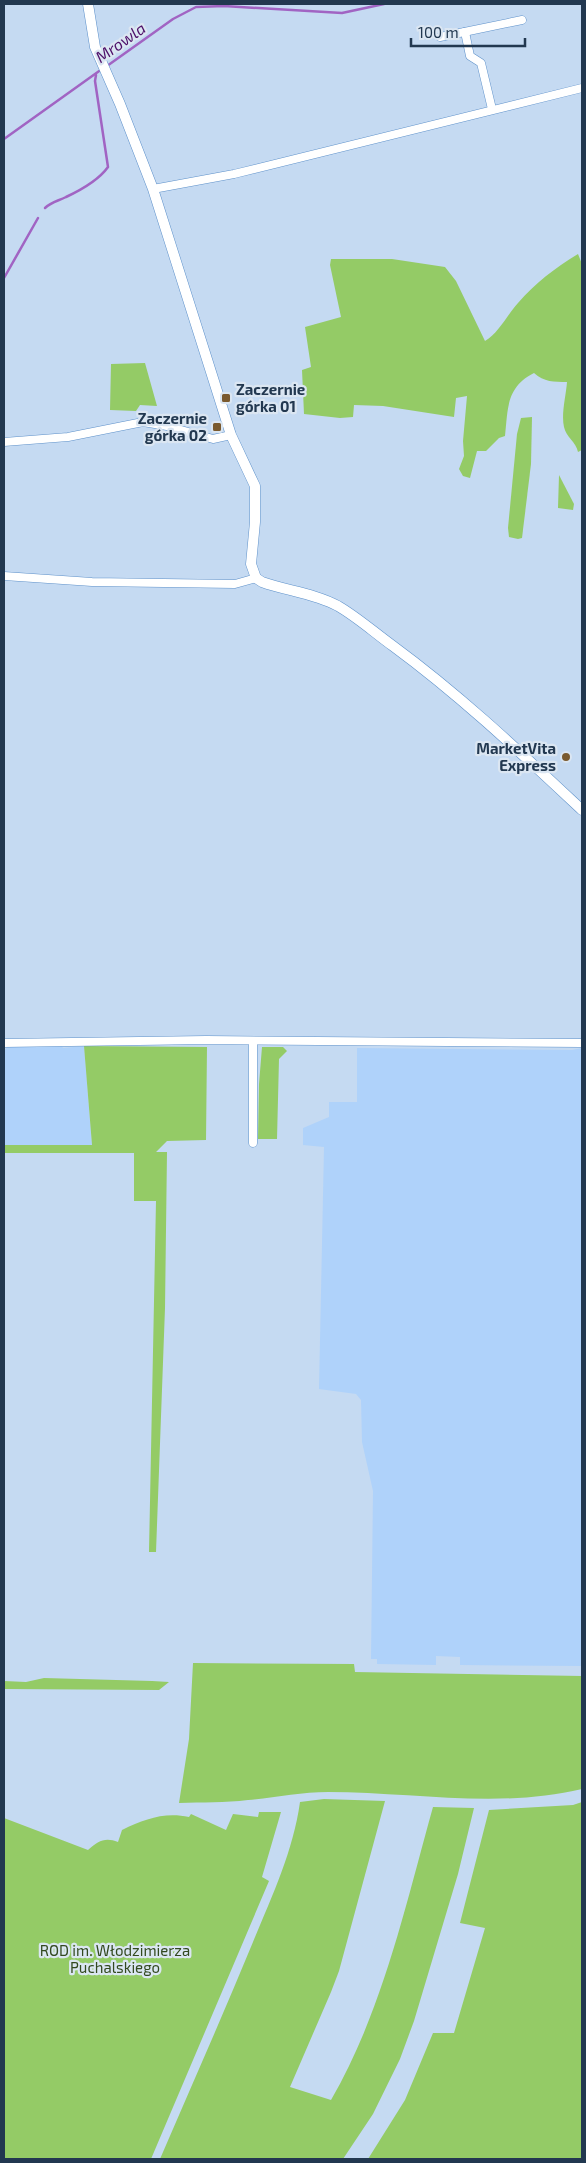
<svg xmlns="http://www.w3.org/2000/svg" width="586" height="2163" font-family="'Exo 2',sans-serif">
<rect width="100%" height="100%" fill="#c5daf2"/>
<g fill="#afd2fa">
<polygon points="8,1046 62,1046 63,1048 84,1046 92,1146 4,1145 4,1051"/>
<polygon points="357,1048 572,1050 582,1048 582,1666 460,1665 460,1657 436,1656 436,1665 377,1664 377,1659 371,1659 373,1491 362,1442 361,1400 356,1394 319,1389 324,1147 303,1145 303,1128 329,1117 329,1102 357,1102"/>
</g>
<g fill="#94cb66">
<path d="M578,254l4,10v186l-4,2c-2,-10 -12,-15 -14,-25 -3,-13 2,-31 3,-45 -13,0 -23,0 -33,-9 -28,14 -26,36 -29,63l-6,2 -13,13h-9l-7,27 -7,-2 -4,-7 5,-13 -1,-15 4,-45 -11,2 -2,19 -71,-11 -29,-1 -1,12 -13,1 -36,-4 -2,-44 9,-3 -6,-40 36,-10 -11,-52 1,-6h61l53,8 11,14 29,60c14,-8 22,-26 33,-38 17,-20 37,-35 60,-49z"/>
<polygon points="145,363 157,406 140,405 136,411 110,410 111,364"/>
<polygon points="532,417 531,464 522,538 518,539 509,537 508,528 517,434 521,418"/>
<polygon points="559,475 574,504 573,510 558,508"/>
<polygon points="84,1046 207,1047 206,1140 167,1141 156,1152 167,1152 165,1308 156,1552 149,1552 156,1201 134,1201 134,1153 4,1153 4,1145 92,1145"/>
<polygon points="262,1047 283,1047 287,1051 279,1059 277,1139 258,1139 259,1084"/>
<path d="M193,1663l161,1 1,8 227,4v113c-83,20 -170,3 -254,3 -27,0 -54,6 -80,8 -23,3 -46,2 -69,3l10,-64z"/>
<polygon points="44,1678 152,1681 169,1682 159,1690 4,1689 4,1681 26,1682"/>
<path d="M324,1799l61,2 -46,170 -8,21 -41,95 41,13c52,-90 74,-193 102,-293l41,1 -16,66 -44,147 -14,38 -27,55 -30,45h-183c31,-72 63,-144 93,-217 19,-46 40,-90 47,-140z"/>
<polygon points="582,1802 582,2159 368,2159 405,2100 433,2033 454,2033 485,1928 460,1923 489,1810 573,1805"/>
<path d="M259,1812h22l-19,65 7,4 -118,278h-147v-341l84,32c10,-9 17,-13 30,-8l4,-12c23,-11 42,-18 67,-13l2,-3 35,16 7,-16 25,3z"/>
</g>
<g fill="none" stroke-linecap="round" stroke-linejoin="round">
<g stroke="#a164c3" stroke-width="2.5">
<polyline points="107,66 173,19 196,7 224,6 342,13 384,4"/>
<polyline points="4,139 102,69"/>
<path d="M45,208c6,-6 13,-7 21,-11 15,-7 32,-16 42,-30l-13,-86 1,-6"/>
<polyline points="4,278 38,218"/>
</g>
<defs>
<g id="minor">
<polyline points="465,32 470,56 481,63 492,109"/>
<polyline points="440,37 522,20"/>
<polyline points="153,189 234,174 582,88"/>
<polyline points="4,442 68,437 143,422 167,426 213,439 231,435"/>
<polyline points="4,576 92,582 235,584 256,578"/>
<polyline points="253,1041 253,1143"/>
<polyline points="4,1043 206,1040 582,1043"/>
</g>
<path id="tertiary" d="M88,4l7,43 25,57 33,85 78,246 24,51v36l-4,42 5,14 6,4c25,9 52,11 76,24 19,11 37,27 55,40 68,50 128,107 189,164"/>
</defs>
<use href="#minor" stroke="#5e91ca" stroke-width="9"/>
<use href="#tertiary" stroke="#5e91ca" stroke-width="11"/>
<use href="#minor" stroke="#fff" stroke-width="8"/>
<use href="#tertiary" stroke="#fff" stroke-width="10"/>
</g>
<g fill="#7a5a2f" stroke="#dbe6f2" stroke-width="2">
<rect x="221" y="393" width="10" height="10" rx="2.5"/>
<rect x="212" y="422" width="10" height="10" rx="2.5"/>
<circle cx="566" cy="757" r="5"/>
</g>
<g text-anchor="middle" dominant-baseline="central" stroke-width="4.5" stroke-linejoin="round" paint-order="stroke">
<g font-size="15" font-weight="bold" fill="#223850" stroke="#dbe6f2" text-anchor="end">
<text x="236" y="389" text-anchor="start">Zaczernie<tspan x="236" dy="17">górka 01</tspan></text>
<text x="207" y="418">Zaczernie<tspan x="207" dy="17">górka 02</tspan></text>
<text x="556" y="748">MarketVita<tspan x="556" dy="17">Express</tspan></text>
</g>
<g font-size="15" fill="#32491f" stroke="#dbe6f2">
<text x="115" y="1950">ROD im. Włodzimierza<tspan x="115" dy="17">Puchalskiego</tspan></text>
</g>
<g font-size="16" font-style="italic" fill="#4e1069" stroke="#dbe6f2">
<text transform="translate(120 42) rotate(-35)">Mrowla</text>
</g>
</g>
<rect width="586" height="2163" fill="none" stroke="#223850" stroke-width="10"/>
<path d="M411 38v8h114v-8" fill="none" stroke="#223850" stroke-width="2.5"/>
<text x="418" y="38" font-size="15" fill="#223850" stroke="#dbe6f2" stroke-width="4" paint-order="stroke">100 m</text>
</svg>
